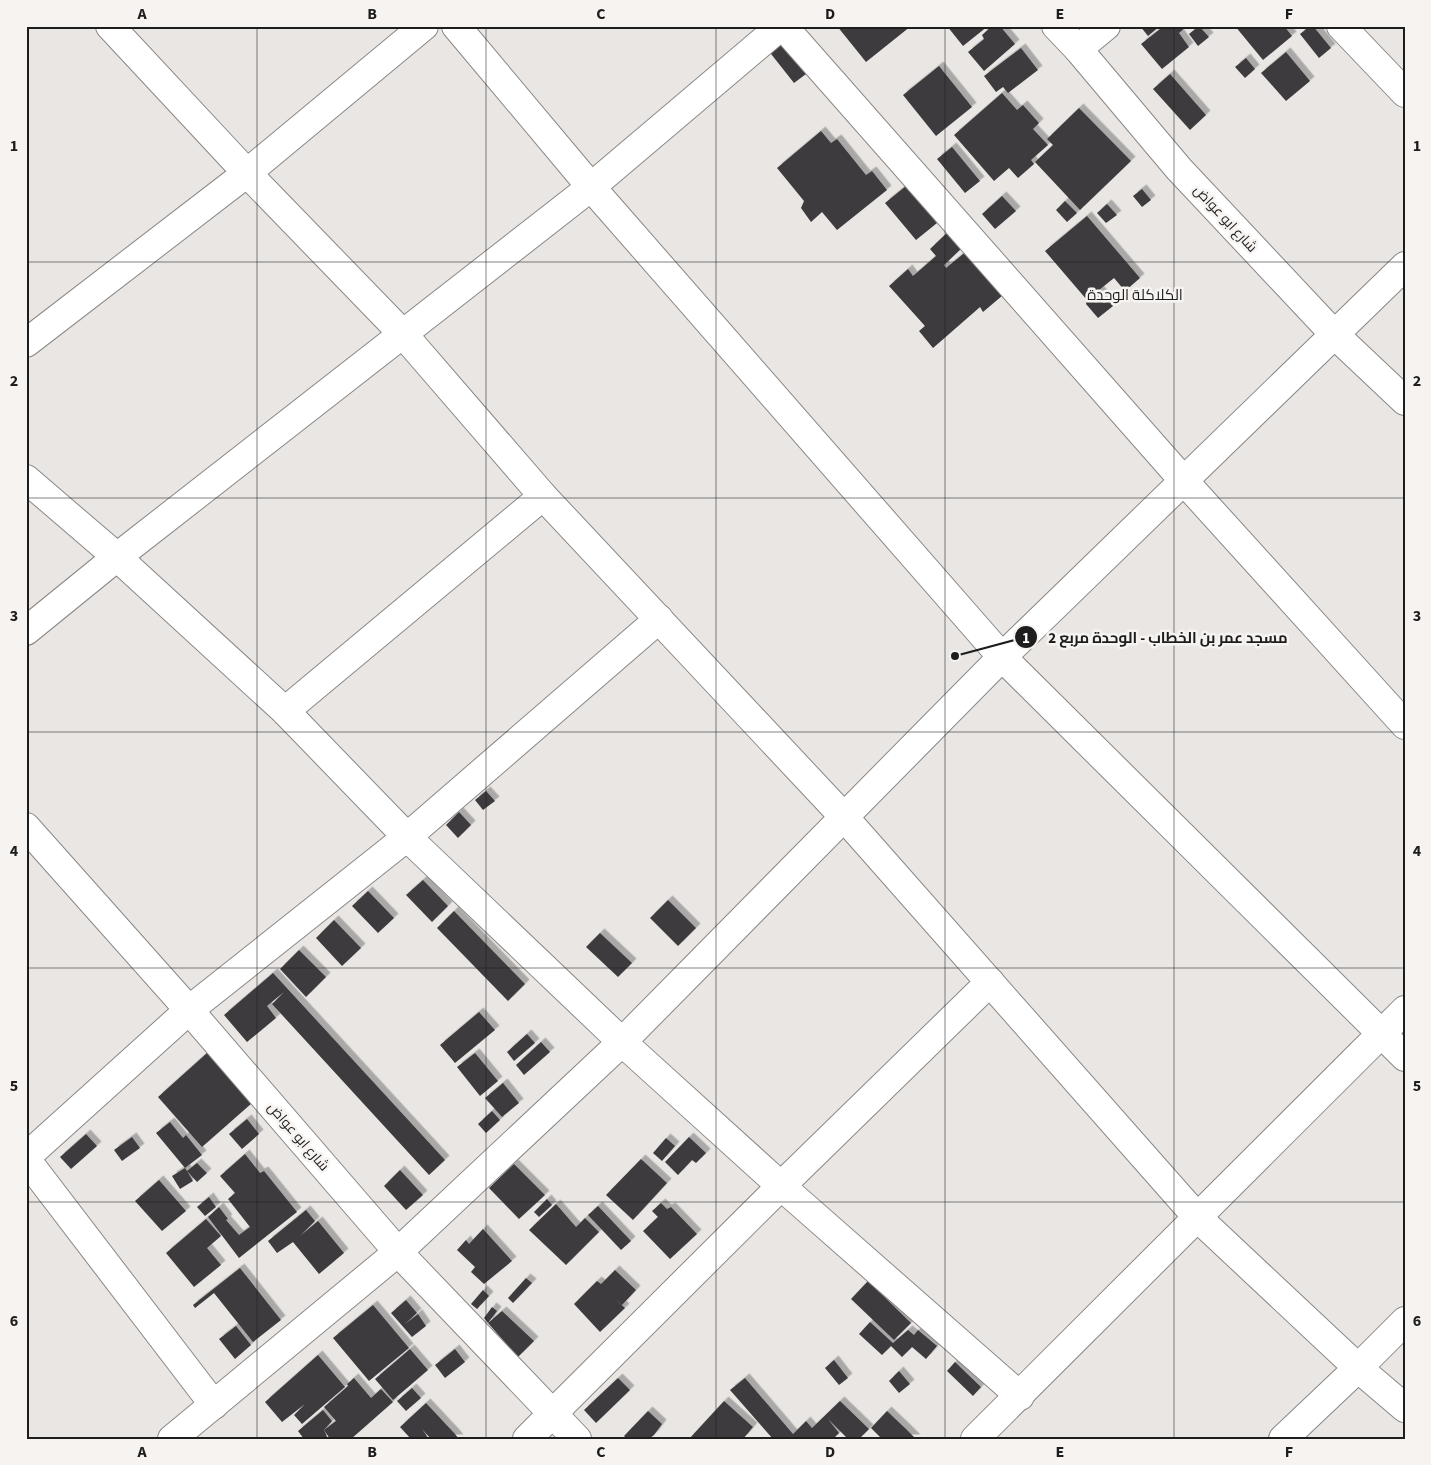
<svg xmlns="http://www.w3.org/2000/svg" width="1431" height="1465" font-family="'Source Sans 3',Cairo,sans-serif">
<defs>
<filter id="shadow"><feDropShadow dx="4.5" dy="-4.5" stdDeviation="0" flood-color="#0004"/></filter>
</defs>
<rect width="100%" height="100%" fill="#e9e6e4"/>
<g fill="#3c3a3d" filter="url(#shadow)">
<polygon points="837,26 911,26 866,62"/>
<polygon points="947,26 988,26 963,46"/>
<polygon points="992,26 1000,26 1015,44 984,71 968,52 984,39 982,35"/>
<polygon points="1140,26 1160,26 1148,36"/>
<polygon points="1164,26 1187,26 1179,33 1189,47 1162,69 1141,44"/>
<polygon points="1199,26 1209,37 1198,46 1189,34"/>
<polygon points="1235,26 1284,26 1292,36 1263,60"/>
<polygon points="1310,26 1313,26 1331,48 1319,58 1300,34"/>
<polygon points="780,33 810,71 794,83 764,45"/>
<polygon points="1021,48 1038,70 1008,93 1003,87 996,92 984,76"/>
<polygon points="1286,52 1310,81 1286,101 1261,73"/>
<polygon points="1246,58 1255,69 1245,78 1235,67"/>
<polygon points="939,66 972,107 936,136 903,95"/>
<polygon points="1170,74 1206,115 1190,130 1153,89"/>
<polygon points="1002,93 1017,110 1023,105 1039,123 1033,129 1048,145 1031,160 1034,164 1018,178 1009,168 994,181 954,135"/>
<polygon points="1079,108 1131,161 1080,210 1035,162 1053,145 1047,139"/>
<polygon points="821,131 831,143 837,139 866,175 872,171 887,190 837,230 822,212 811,222 801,208 804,201 777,168"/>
<polygon points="952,147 980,181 965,193 937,159"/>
<polygon points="906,186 937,223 916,240 885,203"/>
<polygon points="1142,189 1151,200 1142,207 1133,196"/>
<polygon points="1002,196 1016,211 995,229 982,214"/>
<polygon points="1065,201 1077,213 1067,222 1056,210"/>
<polygon points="1107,204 1117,215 1106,223 1097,213"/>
<polygon points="1087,216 1140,278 1125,291 1114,278 1099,290 1113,306 1098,318 1086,304 1087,300 1045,251"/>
<polygon points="949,231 963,247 944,265 946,268 968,250 1003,295 983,312 980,307 933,348 919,331 925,326 889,286 908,269 913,276 936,256 930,249"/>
<polygon points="486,791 495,801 483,810 475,800"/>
<polygon points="459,812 471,825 458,838 446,825"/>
<polygon points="423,880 448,906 432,922 406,895"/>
<polygon points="368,891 394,918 378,933 352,906"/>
<polygon points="668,900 696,928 678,946 650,918"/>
<polygon points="454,911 525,984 508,1001 437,928"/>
<polygon points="334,920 361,948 342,966 316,938"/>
<polygon points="600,933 632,963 618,977 586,947"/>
<polygon points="299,950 326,977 306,997 280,969"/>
<polygon points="273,973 445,1160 429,1175 272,1004 284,992 267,1006 276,1018 247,1042 224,1015"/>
<polygon points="479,1012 495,1030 455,1063 440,1045"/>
<polygon points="527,1034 535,1043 514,1061 507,1052"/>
<polygon points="541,1042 550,1052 524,1075 516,1065"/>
<polygon points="207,1053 252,1103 202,1147 158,1097"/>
<polygon points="475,1053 498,1081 480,1096 457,1067"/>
<polygon points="503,1083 519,1103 502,1117 485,1098"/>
<polygon points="492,1111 500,1120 486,1133 478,1124"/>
<polygon points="247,1119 259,1134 242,1149 229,1134"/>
<polygon points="170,1122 183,1138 186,1135 202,1155 185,1168 156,1133"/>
<polygon points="86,1134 97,1146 71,1169 60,1157"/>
<polygon points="132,1137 140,1148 122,1161 114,1150"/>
<polygon points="689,1137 706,1153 696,1163 692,1160 678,1175 665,1162"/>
<polygon points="666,1138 675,1146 662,1161 653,1153"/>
<polygon points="245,1154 260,1173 264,1171 297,1212 239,1258 208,1217 219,1207 228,1219 226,1220 239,1235 250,1227 228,1199 235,1193 220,1176"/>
<polygon points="641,1159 667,1183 633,1220 606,1195"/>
<polygon points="197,1163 207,1173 197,1182 187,1171 193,1181 180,1189 172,1176 185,1168 187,1171"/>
<polygon points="514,1164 545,1195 519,1219 489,1188"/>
<polygon points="400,1170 423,1195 406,1210 384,1186"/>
<polygon points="159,1180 186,1211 162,1231 135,1201"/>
<polygon points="209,1197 216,1207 205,1216 197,1207"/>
<polygon points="547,1199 552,1205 539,1217 534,1212"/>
<polygon points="661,1203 667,1209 671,1207 697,1234 670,1259 643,1231 658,1217 652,1211"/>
<polygon points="556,1204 576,1227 585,1218 599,1232 566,1265 529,1230"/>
<polygon points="598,1206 631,1241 621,1250 588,1215"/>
<polygon points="306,1210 315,1221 300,1236 318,1221 344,1253 319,1274 293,1242 277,1253 268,1241"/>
<polygon points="206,1219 221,1236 207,1248 221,1265 194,1287 166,1253"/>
<polygon points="483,1229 512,1261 484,1284 471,1272 475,1267 457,1250 466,1240 469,1244"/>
<polygon points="240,1268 281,1320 253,1342 214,1293 195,1308 193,1305"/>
<polygon points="615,1270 636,1290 622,1305 614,1298 625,1308 600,1332 574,1304 597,1281 601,1284"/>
<polygon points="526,1278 532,1283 513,1303 508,1298"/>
<polygon points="868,1281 911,1323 894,1340 851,1299"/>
<polygon points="483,1290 489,1296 477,1309 471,1304"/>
<polygon points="406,1300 417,1313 405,1324 418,1314 426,1326 412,1337 391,1313"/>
<polygon points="373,1305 409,1348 369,1381 333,1338"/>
<polygon points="492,1307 497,1311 488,1323 502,1311 534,1341 518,1357 509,1347 488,1323 484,1318"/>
<polygon points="870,1322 893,1343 908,1330 914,1335 918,1330 937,1346 926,1359 912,1347 902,1357 891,1346 882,1355 859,1334"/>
<polygon points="236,1326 251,1345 235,1359 219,1339"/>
<polygon points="410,1349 428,1370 393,1400 375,1379"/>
<polygon points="455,1349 465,1362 445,1378 435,1365"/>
<polygon points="318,1355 345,1387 302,1424 294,1415 305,1404 282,1422 265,1402"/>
<polygon points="834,1360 848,1378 839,1385 825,1368"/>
<polygon points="955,1362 981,1387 973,1396 947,1371"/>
<polygon points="899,1371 910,1384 899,1393 889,1381"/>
<polygon points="354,1378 371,1398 381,1389 393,1402 351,1439 330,1439 324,1430 336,1421 324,1407 348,1386 347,1384"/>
<polygon points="618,1378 630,1390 596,1423 584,1410"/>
<polygon points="745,1378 793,1434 806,1421 812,1428 840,1401 869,1429 859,1439 848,1439 828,1419 839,1433 833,1439 773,1439 730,1390"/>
<polygon points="412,1388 421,1398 406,1411 397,1401"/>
<polygon points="724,1401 753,1427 743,1439 689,1439"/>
<polygon points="426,1403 455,1434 459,1439 431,1439 422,1429 429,1439 411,1439 400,1427"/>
<polygon points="323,1410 332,1421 324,1430 328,1439 304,1439 298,1431"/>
<polygon points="648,1411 662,1424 654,1435 649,1439 627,1439 624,1436"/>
<polygon points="887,1411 906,1429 916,1439 882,1439 871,1428"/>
</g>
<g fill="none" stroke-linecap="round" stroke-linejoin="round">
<defs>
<g id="minor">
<polyline points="110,26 247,173 403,334 543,496 844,817 1198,1218 1358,1368 1405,1408"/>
<polyline points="456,26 591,187 1002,657 1405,1057"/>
<polyline points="783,26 1184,481 1405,725"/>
<polyline points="1056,26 1078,49 1179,169 1334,334 1405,401"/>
<polyline points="1341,26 1405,93"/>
<polyline points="1078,49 1106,26"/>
<polyline points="26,343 247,173 424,26"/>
<polyline points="26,479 117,557 285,711 407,837 622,1042 781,1186 1020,1396"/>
<polyline points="26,631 117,557 591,187 781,26"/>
<polyline points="285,711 543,496"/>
<polyline points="26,827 189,1010 398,1252 577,1439"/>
<polyline points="26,1157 189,1010 407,837 659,619"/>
<polyline points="26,1159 214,1405"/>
<polyline points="172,1439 398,1252 622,1042 1002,657 1405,266"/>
<polyline points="527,1439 781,1186 990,982"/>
<polyline points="975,1439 1405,1010"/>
<polyline points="1283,1439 1358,1368 1405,1321"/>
</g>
</defs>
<use href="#minor" stroke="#8a8886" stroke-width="30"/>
<use href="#minor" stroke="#fff" stroke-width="28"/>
</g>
<path fill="none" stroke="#1e1d1d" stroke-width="1" stroke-opacity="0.55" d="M257,26v1413M486,26v1413M716,26v1413M945,26v1413M1174,26v1413M26,262h1379M26,498h1379M26,732h1379M26,968h1379M26,1202h1379"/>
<g text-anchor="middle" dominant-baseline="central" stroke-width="5" stroke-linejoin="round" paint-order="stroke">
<g font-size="14" fill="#1e1d1d" stroke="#f6f3f1">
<text transform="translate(1225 219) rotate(47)">شارع ابو عواض</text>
<text transform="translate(298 1137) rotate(49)">شارع ابو عواض</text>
</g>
<g font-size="15" fill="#1e1d1d" stroke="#f6f3f1">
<text x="1135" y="295">الكلاكلة الوحدة</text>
</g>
</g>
<path fill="none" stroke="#1e1d1d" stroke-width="2" d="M955 656L1026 637"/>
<g fill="#1e1d1d" stroke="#f6f3f1" stroke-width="2">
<circle cx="955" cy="656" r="5"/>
<circle cx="1026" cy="637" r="12"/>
</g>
<g font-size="15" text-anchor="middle" font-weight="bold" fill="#fff">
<text x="1026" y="643">1</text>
</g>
<g font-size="15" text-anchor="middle" font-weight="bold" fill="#1e1d1d" stroke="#f6f3f1" stroke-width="5" stroke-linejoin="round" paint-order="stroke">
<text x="1168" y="643">مسجد عمر بن الخطاب - الوحدة مربع 2</text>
</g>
<rect width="1431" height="1465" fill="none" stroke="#f6f3f1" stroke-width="55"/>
<rect x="28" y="28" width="1376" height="1410" fill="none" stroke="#1e1d1d" stroke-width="2"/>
<g font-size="16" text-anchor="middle" font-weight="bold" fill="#1e1d1d">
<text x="142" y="19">A</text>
<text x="372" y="19">B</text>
<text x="601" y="19">C</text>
<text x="830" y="19">D</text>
<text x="1060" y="19">E</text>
<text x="1289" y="19">F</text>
<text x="14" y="151">1</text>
<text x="1417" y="151">1</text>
<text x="14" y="386">2</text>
<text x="1417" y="386">2</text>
<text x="14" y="621">3</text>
<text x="1417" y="621">3</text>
<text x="14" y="856">4</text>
<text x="1417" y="856">4</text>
<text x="14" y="1091">5</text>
<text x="1417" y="1091">5</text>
<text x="14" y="1326">6</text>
<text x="1417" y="1326">6</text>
<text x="142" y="1457">A</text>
<text x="372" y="1457">B</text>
<text x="601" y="1457">C</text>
<text x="830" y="1457">D</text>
<text x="1060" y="1457">E</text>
<text x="1289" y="1457">F</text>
</g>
</svg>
